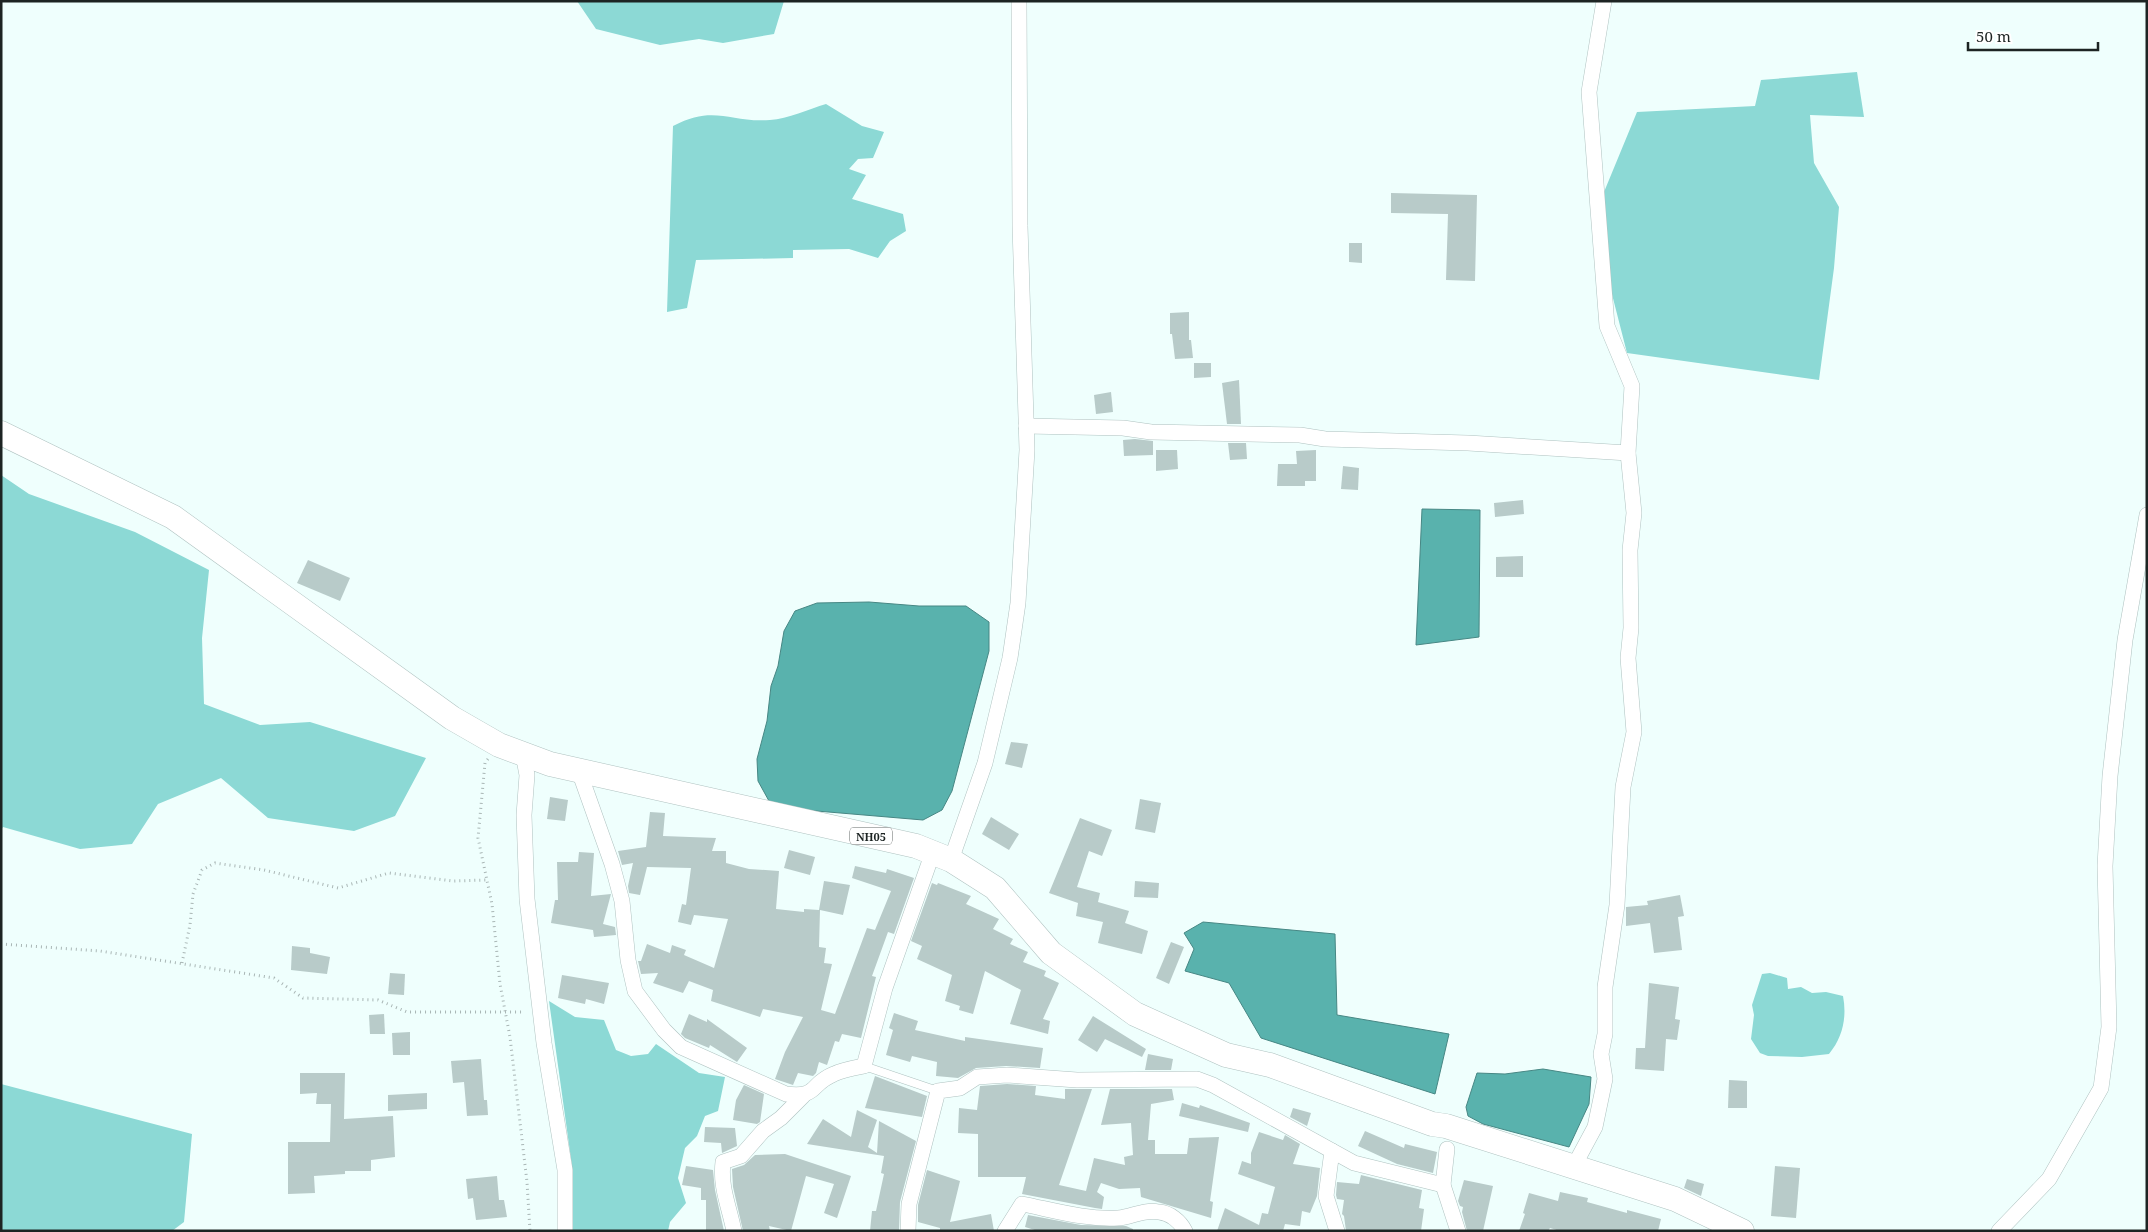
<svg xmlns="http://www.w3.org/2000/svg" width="2148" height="1232" font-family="'Noto Serif',serif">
<rect width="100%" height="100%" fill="#effffd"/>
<g fill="#8cd9d5">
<polygon points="577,1 784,1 774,34 723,43 699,39 660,45 596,29"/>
<polygon points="1857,72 1864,117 1810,115 1814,163 1839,207 1834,268 1819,380 1627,353 1605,267 1604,192 1637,112 1755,106 1761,80"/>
<path d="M826,104l36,22 22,6 -11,26 -15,1 -9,10 17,6 -14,24 51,15 3,17 -16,10 -12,17 -29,-9 -56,1v8l-97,2 -9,48 -20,4 6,-186c42,-22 56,-3 97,-6 18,-1 39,-11 56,-16z"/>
<polygon points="1,475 29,494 135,532 209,570 202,638 204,704 260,725 310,722 426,758 395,816 354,831 268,818 221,778 158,804 132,844 80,849 3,827 1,830"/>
<path d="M1770,973l17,5 1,11 13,-2 11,6 14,-1 17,4c4,21 0,41 -14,58l-27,3 -34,-1 -8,-3 -9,-14 3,-24 -2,-10 10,-31z"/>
<polygon points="549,1001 575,1017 604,1020 616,1050 631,1056 648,1054 656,1044 699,1073 725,1077 718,1111 705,1116 697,1136 685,1148 678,1178 686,1203 670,1222 668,1231 573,1231 572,1166"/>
<polygon points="1,1084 192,1134 184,1222 172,1231 1,1231"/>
</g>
<g fill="#59b2ad" stroke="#478784">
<polygon points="1422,509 1480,510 1479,637 1416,645"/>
<polygon points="869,602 919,606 966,606 989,622 989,651 952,791 942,810 923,820 793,809 769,801 758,781 757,759 767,721 771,686 778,666 784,631 795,611 817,603"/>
<polygon points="1203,922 1335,934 1337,1015 1449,1034 1435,1094 1261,1038 1229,983 1185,971 1194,949 1184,933"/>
<polygon points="1543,1069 1591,1077 1589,1104 1569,1147 1483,1124 1468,1116 1466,1107 1477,1073 1505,1074"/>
</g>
<g fill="#b8cbc9">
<polygon points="1391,193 1477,195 1475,281 1446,280 1448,214 1391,213"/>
<polygon points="1349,243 1362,243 1362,263 1349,262"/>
<polygon points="1189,312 1189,340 1191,340 1193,358 1175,359 1172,334 1170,334 1170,313"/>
<polygon points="1194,363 1211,363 1211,377 1194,378"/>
<polygon points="1239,380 1241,424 1227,424 1222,383"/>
<polygon points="1111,392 1113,412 1096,414 1094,395"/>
<polygon points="1135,439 1153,441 1153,455 1124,456 1123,440"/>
<polygon points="1228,443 1246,443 1247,459 1230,460"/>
<polygon points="1156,450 1177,450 1178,469 1156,471"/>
<polygon points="1316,450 1316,481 1305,481 1305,486 1277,486 1278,464 1297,464 1296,451"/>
<polygon points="1343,466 1359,468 1358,490 1341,489"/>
<polygon points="1523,500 1524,514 1495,517 1494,503"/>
<polygon points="1523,556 1523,577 1496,577 1496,557"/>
<polygon points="308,560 350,578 340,601 297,583"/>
<polygon points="1011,742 1028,744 1022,768 1005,764"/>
<polygon points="550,797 568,800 565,821 547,819"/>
<polygon points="1140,799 1161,803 1155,833 1135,829"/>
<polygon points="650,812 665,813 663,836 716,838 712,851 726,851 726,863 749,869 779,871 776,909 804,912 804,909 819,910 824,881 850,885 843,915 820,910 819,947 826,948 824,963 832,964 821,1010 835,1014 867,928 875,930 891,891 852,878 855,866 886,873 887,869 914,878 894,934 888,932 872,976 876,977 861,1038 842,1034 839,1042 835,1041 827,1065 819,1062 816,1073 813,1076 798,1073 793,1085 775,1079 785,1052 803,1017 763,1009 760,1017 711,1001 713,990 689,981 683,993 653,983 658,973 641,974 638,961 641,961 647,944 670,953 672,945 686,950 684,955 714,968 728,919 694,915 691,925 678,922 682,904 686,905 691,868 647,867 640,895 629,893 628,886 633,863 622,865 618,851 646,847"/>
<polygon points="991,817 1019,834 1009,850 982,834"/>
<polygon points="1080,818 1112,830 1102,856 1089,851 1077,887 1100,893 1098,902 1129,911 1125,923 1148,931 1142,954 1098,943 1103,922 1076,916 1078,903 1049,893"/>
<polygon points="789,850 815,857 810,875 784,868"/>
<polygon points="579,852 594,853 591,896 611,894 603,924 615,927 616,935 594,937 593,930 551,923 555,900 558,900 557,862 578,862"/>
<polygon points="1135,881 1159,883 1158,898 1134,897"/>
<polygon points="932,883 937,885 938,883 971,896 966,904 999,919 993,929 1013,939 1010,944 1028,952 1023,962 1046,971 1044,976 1059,983 1043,1019 1050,1021 1048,1034 1010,1024 1021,990 985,971 973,1014 959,1010 960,1006 945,1001 952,975 917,959 922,946 911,941"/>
<polygon points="1680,895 1684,916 1678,917 1682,950 1654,953 1650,923 1626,926 1626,907 1648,905 1647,901"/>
<polygon points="1171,942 1184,947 1169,984 1156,978"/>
<polygon points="292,946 310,948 310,953 330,957 327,974 291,970"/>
<polygon points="390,973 405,974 404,995 388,994"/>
<polygon points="562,975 609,983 604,1004 586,999 585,1004 558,998"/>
<polygon points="1649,983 1679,987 1675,1019 1680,1020 1677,1040 1666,1039 1664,1071 1635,1069 1636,1048 1645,1048"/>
<polygon points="894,1013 918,1021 915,1030 965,1041 965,1037 1043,1048 1040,1068 1006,1066 976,1068 958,1078 936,1076 937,1062 912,1056 910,1062 886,1055 893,1030 889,1028"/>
<polygon points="384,1014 385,1034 370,1034 369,1015"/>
<polygon points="689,1014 707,1022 707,1019 747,1048 737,1062 710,1045 709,1048 685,1038 681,1034"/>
<polygon points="1093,1016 1146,1049 1142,1057 1105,1039 1097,1052 1078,1040"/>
<polygon points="410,1032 410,1055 393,1055 392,1033"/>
<polygon points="1148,1054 1173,1059 1171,1070 1145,1070"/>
<polygon points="481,1059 484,1100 487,1100 488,1115 467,1116 464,1082 453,1083 451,1061"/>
<polygon points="300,1073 345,1073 344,1119 393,1116 395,1157 371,1160 371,1171 345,1171 345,1174 314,1176 315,1193 288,1194 288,1142 330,1142 331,1104 316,1104 317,1093 300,1094"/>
<polygon points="875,1076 927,1096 922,1117 865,1108"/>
<polygon points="1729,1080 1747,1081 1747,1108 1728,1108"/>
<polygon points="1007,1084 1036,1086 1035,1095 1065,1099 1065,1089 1092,1089 1059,1185 1086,1191 1094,1158 1125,1165 1124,1157 1133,1155 1131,1123 1101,1125 1110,1089 1172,1089 1174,1100 1151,1104 1148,1140 1155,1140 1155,1154 1187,1154 1189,1138 1219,1137 1210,1201 1213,1202 1211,1218 1141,1197 1140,1188 1119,1189 1101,1183 1097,1192 1104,1197 1102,1209 1095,1208 1022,1194 1026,1177 978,1177 978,1134 958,1133 959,1108 977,1110 980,1086"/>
<polygon points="744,1085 764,1094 760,1122 757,1124 733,1120 736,1100"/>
<polygon points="427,1093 427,1109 388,1111 388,1095"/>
<polygon points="1182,1103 1199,1108 1200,1105 1250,1123 1248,1132 1179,1116"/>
<polygon points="1293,1108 1311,1113 1307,1126 1290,1117"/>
<polygon points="857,1110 877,1120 868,1147 877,1153 879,1121 916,1141 900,1202 899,1231 870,1231 872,1211 876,1211 884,1174 881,1173 884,1156 807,1144 823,1119 851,1137"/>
<polygon points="705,1127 735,1128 737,1146 722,1153 721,1143 704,1142"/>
<polygon points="1365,1131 1404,1148 1405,1144 1437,1152 1433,1173 1397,1164 1358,1146"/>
<polygon points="1259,1132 1283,1140 1285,1135 1300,1144 1293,1164 1320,1168 1317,1196 1310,1213 1302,1211 1300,1226 1285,1224 1283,1231 1217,1231 1225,1208 1259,1225 1262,1213 1268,1214 1275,1187 1238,1174 1242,1161 1251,1164 1251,1153"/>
<polygon points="785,1154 851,1176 837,1218 824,1213 834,1184 806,1176 791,1231 769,1226 770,1231 743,1231 733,1187 732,1169 744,1165 755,1155"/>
<polygon points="686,1166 713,1170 715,1190 724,1231 706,1231 706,1200 701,1200 701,1188 682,1185"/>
<polygon points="1775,1166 1800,1168 1796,1218 1771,1216"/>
<polygon points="927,1170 960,1181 950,1222 991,1214 994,1231 940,1231 940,1228 918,1222 918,1205"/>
<polygon points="1361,1175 1422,1190 1419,1208 1424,1209 1421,1231 1346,1231 1344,1216 1342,1214 1344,1200 1337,1199 1336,1195 1337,1182 1359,1184"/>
<polygon points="497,1176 499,1200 504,1200 507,1217 476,1220 473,1198 468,1199 466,1179"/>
<polygon points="1687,1179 1704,1184 1701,1196 1684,1188"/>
<polygon points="1464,1180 1493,1186 1483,1231 1467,1231 1462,1212 1463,1207 1460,1206 1458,1201"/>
<polygon points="1560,1192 1588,1198 1587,1202 1627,1213 1627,1210 1661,1219 1658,1231 1560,1231 1550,1228 1548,1231 1519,1231 1525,1214 1523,1213 1529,1193 1558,1201"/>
<polygon points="1028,1215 1081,1225 1126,1226 1133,1229 1133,1231 1038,1231 1025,1227"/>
</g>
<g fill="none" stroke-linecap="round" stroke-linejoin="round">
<defs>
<polyline id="service" points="864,1066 938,1091"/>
<g id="minor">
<polyline points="1026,426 1123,428 1151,432 1300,435 1325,439 1468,443 1628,453"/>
<polyline points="523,754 527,775 524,815 527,899 544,1043 565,1170 565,1231"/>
<path d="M579,771l33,93 10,37 6,59 7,31 29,39 17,17 105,47c33,4 23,-10 48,-20 9,-4 20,-6 30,-8l21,-78 48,-136"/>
<polyline points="951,860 985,763 1010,658 1018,603 1027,450 1020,226 1019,1"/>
<polyline points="1332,1151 1326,1196 1337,1231"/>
<polyline points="1574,1166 1595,1127 1605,1079 1601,1054 1605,1034 1605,987 1617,905 1623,787 1634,732 1628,658 1631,628 1630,550 1634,513 1628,453 1632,386 1607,326 1589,92 1604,1"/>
<polyline points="1443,1185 1458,1231"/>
<path d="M734,1231c-5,-25 -14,-44 -11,-69l18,-6 22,-25 18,-13 22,-22"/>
<polyline points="908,1231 909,1204 938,1091 960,1088 977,1077 1007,1075 1077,1080 1197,1079 1213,1085 1354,1163 1443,1185 1447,1149"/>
<path d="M1005,1231l17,-27c31,6 64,16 96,14 14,-1 25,-9 41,-6 11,1 21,9 26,19"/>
<polyline points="1999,1231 2049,1179 2101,1088 2109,1027 2105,866 2110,776 2125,640 2147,515"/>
</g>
<polyline id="primary" points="1,433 173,517 452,718 499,745 550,764 916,846 951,860 995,888 1051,953 1135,1014 1226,1055 1270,1065 1432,1124 1446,1126 1675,1199 1742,1231"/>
</defs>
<use href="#service" stroke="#afc2c0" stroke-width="9"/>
<use href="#minor" stroke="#afc2c0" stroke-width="16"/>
<use href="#primary" stroke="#afc2c0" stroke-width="25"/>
<g stroke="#a9b6b5" stroke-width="3" stroke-dasharray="1 4" stroke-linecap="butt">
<polyline points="488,759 485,763 478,838 492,904 500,984 510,1037 527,1182 530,1231"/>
<polyline points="1,944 100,951 274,978 303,998 378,1000 407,1012 525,1012"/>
<polyline points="182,963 190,925 193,894 202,870 215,863 264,870 338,888 389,873 453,881 486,880"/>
</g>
<use href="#service" stroke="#fff" stroke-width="8"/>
<use href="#minor" stroke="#fff" stroke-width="15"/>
<use href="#primary" stroke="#fff" stroke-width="24"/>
</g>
<g text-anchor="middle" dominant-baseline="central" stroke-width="4" stroke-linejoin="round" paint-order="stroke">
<rect fill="#fff" stroke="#616665" stroke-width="1" x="850" y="827.5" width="42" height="17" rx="4"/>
<g font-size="11" font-weight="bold" fill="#1d2423">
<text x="871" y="836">NH05</text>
</g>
</g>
<rect width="2148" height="1232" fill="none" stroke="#1d2423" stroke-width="5"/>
<path d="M1968 42v8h130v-8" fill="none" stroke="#1d2423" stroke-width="2.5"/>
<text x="1976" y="42" font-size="15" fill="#1d2423" stroke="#ffffff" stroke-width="4" paint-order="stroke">50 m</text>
</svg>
